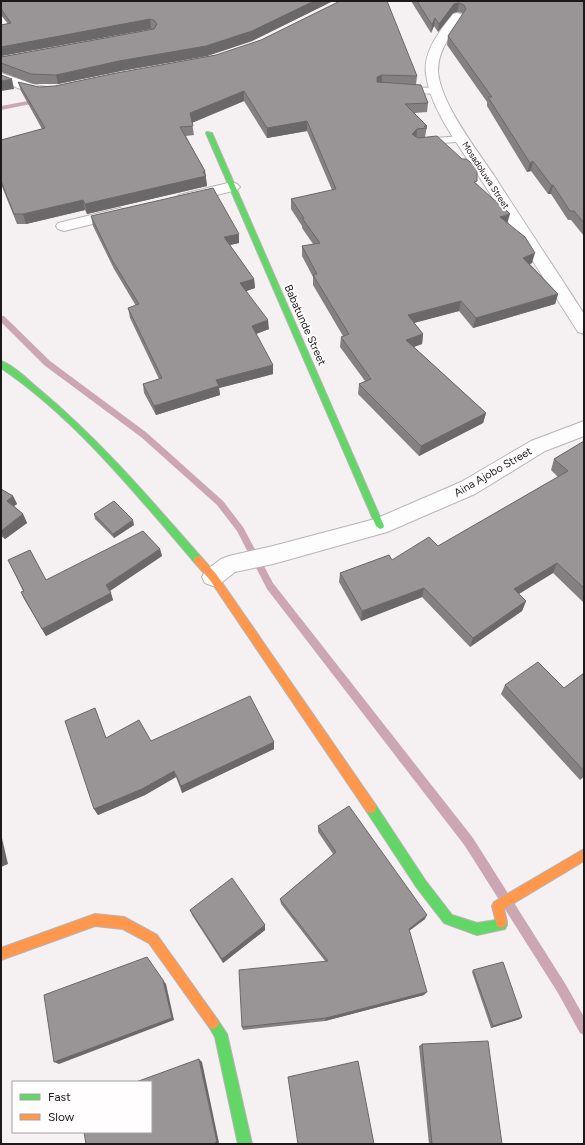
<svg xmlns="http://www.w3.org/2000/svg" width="585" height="1145" font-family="Figtree,sans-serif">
<rect width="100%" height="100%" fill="#f5f0f1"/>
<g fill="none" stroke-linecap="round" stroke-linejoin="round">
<g fill="#cda6b4" fill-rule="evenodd">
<polygon points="39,99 41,100 41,102 1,110 1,106"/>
<polygon points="1,316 4,316 50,361 147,433 223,501 243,527 273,583 473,838 566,985 584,1017 584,1035 580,1033 558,993 465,846 267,589 237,531 217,505 141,437 44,365 1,322"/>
</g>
<defs>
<g id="lane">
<polygon points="400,87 436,88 441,91 436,94 396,92 395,90"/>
<polygon points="463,136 467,137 468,139 467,141 419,145 414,142 419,139"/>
</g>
<g id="street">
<path d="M457,13l4,1 2,3c-11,17 -25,32 -25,54 2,32 39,79 57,106 29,46 60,91 89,137v20l-6,-2c-33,-51 -65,-103 -98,-154 -19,-30 -50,-68 -54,-104 -3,-23 14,-43 27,-60z"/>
<path d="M1,73l38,13 14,2 2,3 -2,3c-17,4 -36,-7 -52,-13z"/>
<polygon points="232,182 237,184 240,187 237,190 184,203 179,201 176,198 179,195"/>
<polygon points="120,208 125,210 128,213 125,216 64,231 58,229 56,226 58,223"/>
<polygon points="584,421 584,436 545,451 475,494 387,532 273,564 235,572 221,583 213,586 205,583 202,577 205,571 221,559 229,556 273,546 375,519 461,482 531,441"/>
</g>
<g id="fast">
<polygon points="207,132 212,133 384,526 383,528 380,529 376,526 206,133"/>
<path d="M1,361c14,5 28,20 39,29 60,50 110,109 161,167l1,3 -1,3h-6c-58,-68 -120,-145 -194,-195z"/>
<polygon points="371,803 375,804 425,880 452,915 477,923 496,920 497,918 501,916 505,918 507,925 505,929 477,935 444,923 417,888 367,812 366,808 367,804"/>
<polygon points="213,1017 217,1019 227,1034 252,1144 238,1144 215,1037 207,1023 209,1019"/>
</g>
<g id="slow">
<polygon points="198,556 201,557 216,574 375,804 376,808 375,812 371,813 367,812 210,580 195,563 194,560 195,557"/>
<polygon points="584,849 584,861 504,909 507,922 505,926 501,928 497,926 492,906 494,902"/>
<polygon points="95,914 124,917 157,935 217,1019 219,1023 217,1027 213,1029 209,1027 149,943 123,929 95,926 1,960 1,948"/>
</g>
</defs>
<use href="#lane" stroke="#b8b4b5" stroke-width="2"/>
<use href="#street" stroke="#b8b4b5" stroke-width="2"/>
<use href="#fast" stroke="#b8b4b5" stroke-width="2"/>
<use href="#slow" stroke="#b8b4b5" stroke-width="2"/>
<use href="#lane" fill="#fefdfd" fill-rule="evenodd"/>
<use href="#street" fill="#fefdfd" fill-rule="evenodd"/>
<use href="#fast" fill="#63d668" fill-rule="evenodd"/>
<use href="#slow" fill="#ff974d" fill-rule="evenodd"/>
</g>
<g fill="#848081">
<polygon points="1,1 333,1 252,41 207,56 121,71 58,84 33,84 1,72 1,57 154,29 151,29 1,56 1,25 8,24 1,15"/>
<polygon points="411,1 584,1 584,236 571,220 568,220 551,194 548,194 531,171 527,172 487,106 487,102 447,45 448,36 463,14 462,13 457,12 453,13 438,32 434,26 431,33"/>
<polygon points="216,55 417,76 416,85 428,103 427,112 414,113 427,126 425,137 477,184 508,223 532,263 530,264 558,294 555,304 473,328 459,311 414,323 423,334 422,344 414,347 486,413 483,423 419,456 358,394 359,384 365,381 340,347 341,337 343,336 313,285 313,277 302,256 302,246 313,244 302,228 302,226 291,209 291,199 332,190 307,131 267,138 244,101 192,123 194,135 186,136 205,171 207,186 87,214 85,210 26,224 17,224 1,184 1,140 42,129 21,91 18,82 39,87 55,86"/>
<polygon points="91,216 239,243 230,245 254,279 255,288 246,291 269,329 256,334 273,374 219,388 220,395 156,415 144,393 143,384 159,379 130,318 128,308 136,306 114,269 93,226"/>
<polygon points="584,441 584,601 583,602 553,573 519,594 526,601 522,611 470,647 422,597 361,621 339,582 340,573 392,560 438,546 558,477 551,470 554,459"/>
<polygon points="1,489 13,496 17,504 14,506 23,514 27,523 5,539 1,536"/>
<polygon points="94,514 134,525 114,538 95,519"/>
<polygon points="160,549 162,556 110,591 113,600 46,636 24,599 21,592 23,591 8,560 46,580"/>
<polygon points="584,673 584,776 580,780 501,694 505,685 564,688"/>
<polygon points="95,708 106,738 274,749 182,793 176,777 145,795 98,815 94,809"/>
<polygon points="318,826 425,919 409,931 424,995 325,1021 243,1030 242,1027 325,961 281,904 280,899 333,854 318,832"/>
<polygon points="190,910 265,925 265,930 223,963 192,915"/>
<polygon points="473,970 522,1017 520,1019 491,1028 472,972"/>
<polygon points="422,1044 502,1144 429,1144 419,1046"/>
</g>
<g fill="#6b6869">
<polygon points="314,1 333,1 252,41 207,56 121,71 58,84 56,75"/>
<polygon points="459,3 457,12 453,13 438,32 439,24 454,4"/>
<polygon points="435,18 434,26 431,33 432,25"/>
<polygon points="150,19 151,29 1,56 1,47"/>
<polygon points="382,75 382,85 377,86 377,77"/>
<polygon points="12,79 14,89 1,91 1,81"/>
<polygon points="244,91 244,101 191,123 190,113"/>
<polygon points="307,121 307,131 267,138 267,128"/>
<polygon points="417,129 416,139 412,134"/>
<polygon points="533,161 531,171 527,172 530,163"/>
<polygon points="205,171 207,186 87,214 85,204"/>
<polygon points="551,185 553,185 551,194 548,194"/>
<polygon points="83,200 85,210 26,224 23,214"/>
<polygon points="510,214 507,224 500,217"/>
<polygon points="239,234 239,243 225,246 224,237"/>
<polygon points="535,253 532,263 521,268 523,258"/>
<polygon points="254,279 255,288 241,293 240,283"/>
<polygon points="558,294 555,304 473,328 476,318"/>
<polygon points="461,301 459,311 406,325 408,315"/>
<polygon points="268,320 269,329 253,335 252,326"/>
<polygon points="423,334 422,344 404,350 406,340"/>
<polygon points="273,365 273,374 219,388 220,395 156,415 154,406 216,380"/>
<polygon points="486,413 483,423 419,456 421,446"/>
<polygon points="13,496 17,504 10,509 7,501"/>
<polygon points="23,514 27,523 5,539 1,531"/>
<polygon points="133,520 134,525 114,538 113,534"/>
<polygon points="160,549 162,556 108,592 106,585"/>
<polygon points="557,563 553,573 510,599 514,589"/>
<polygon points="424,588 422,597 361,621 362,611"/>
<polygon points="111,593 113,600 46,636 42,629"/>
<polygon points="526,601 522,611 470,647 473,638"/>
<polygon points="274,742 274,749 182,793 181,786"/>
<polygon points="174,771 176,777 145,795 98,815 94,809"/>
<polygon points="584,774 584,776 580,780"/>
<polygon points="1,834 8,864 1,867"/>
<polygon points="427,915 425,919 406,933 409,929"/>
<polygon points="265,925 265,930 223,963 222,959"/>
<polygon points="163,980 166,984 174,1020 59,1064 54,1062"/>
<polygon points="427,992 424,995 325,1021 326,1018"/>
<polygon points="522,1017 520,1019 491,1028 493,1026"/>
<polygon points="199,1059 202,1062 219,1143 217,1144 213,1144"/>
</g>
<g fill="#999596" stroke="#6b6869">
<polygon points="1,1 314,1 252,31 206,46 119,61 56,75 31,74 1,63 1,57 154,29 157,24 154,20 150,19 1,47 1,25 11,23 1,9"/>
<polygon points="340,1 387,1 417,76 382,75 377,77 377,82 421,85 428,103 405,104 427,126 424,126 427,128 417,129 412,134 418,138 437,136 462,159 466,159 477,167 477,181 474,182 508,212 510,214 500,217 525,237 535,253 523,258 558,294 476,318 461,301 408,315 423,334 406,340 486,413 421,446 359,384 371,379 341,337 349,334 313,275 317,274 302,246 320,243 302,218 304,218 291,199 336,189 307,121 267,128 244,91 190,113 193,126 180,127 205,171 203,172 206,176 85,204 83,200 23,214 14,214 1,181 1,140 45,128 18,82 39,87 55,86 111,74 216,55 261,40"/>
<polygon points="417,1 584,1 584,223 574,211 570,211 553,185 551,185 533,161 530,163 488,97 492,97 448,36 466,9 464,5 459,3 454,4 439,24 435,18 432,25"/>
<polygon points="1,75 12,79 1,81"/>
<polygon points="213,188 239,234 224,237 254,279 240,283 268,320 252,326 273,365 216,380 219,386 154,406 143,384 162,378 128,308 139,304 112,260 91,216"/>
<polygon points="584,441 584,588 557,563 514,589 526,601 473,638 424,588 362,611 340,573 389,555 392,560 429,537 438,546 568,471 554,459"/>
<polygon points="1,489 13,496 7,501 23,514 1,531"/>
<polygon points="114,501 133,520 113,534 94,514"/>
<polygon points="143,531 160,549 106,585 111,593 42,629 21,592 24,591 8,560 30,550 46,580"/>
<polygon points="538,662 564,688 584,673 584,771 505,685"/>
<polygon points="250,696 274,742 181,786 174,771 142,789 94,809 65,721 95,708 106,738 139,720 151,741"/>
<polygon points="349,806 427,915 409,929 427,992 326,1018 242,1027 239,970 328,961 280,899 336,852 318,826"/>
<polygon points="232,878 265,925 222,959 190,910"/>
<polygon points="147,957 163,980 172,1018 54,1062 44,995"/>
<polygon points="503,962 522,1017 493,1026 473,970"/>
<polygon points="488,1041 502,1144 432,1144 422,1044"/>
<polygon points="199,1059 217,1142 213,1144 86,1144 84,1132 151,1132 151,1082 136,1082"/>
<polygon points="358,1061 374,1144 298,1144 288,1077"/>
</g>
<g text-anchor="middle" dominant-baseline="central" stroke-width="4" stroke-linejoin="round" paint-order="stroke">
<g font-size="9" fill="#1d191a" stroke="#fffdfd">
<text transform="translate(486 175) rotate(57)">Mosadoluwa Street</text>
</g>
<g font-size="11" fill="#1d191a" stroke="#fffdfd">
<text transform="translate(305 325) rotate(66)">Babatunde Street</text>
<text transform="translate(493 472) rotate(-30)">Aina Ajobo Street</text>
</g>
</g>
<rect width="585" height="1145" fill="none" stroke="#1d191a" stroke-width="4"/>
<rect x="12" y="1081" width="140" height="52" fill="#fffdfd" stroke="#a5a2a2"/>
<rect x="20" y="1094" width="20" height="6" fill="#63d668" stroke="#a5a2a2"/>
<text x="48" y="1101" font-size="12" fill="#1d191a">Fast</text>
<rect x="20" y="1114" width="20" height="6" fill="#ff974d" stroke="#a5a2a2"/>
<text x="48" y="1121" font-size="12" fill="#1d191a">Slow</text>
</svg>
